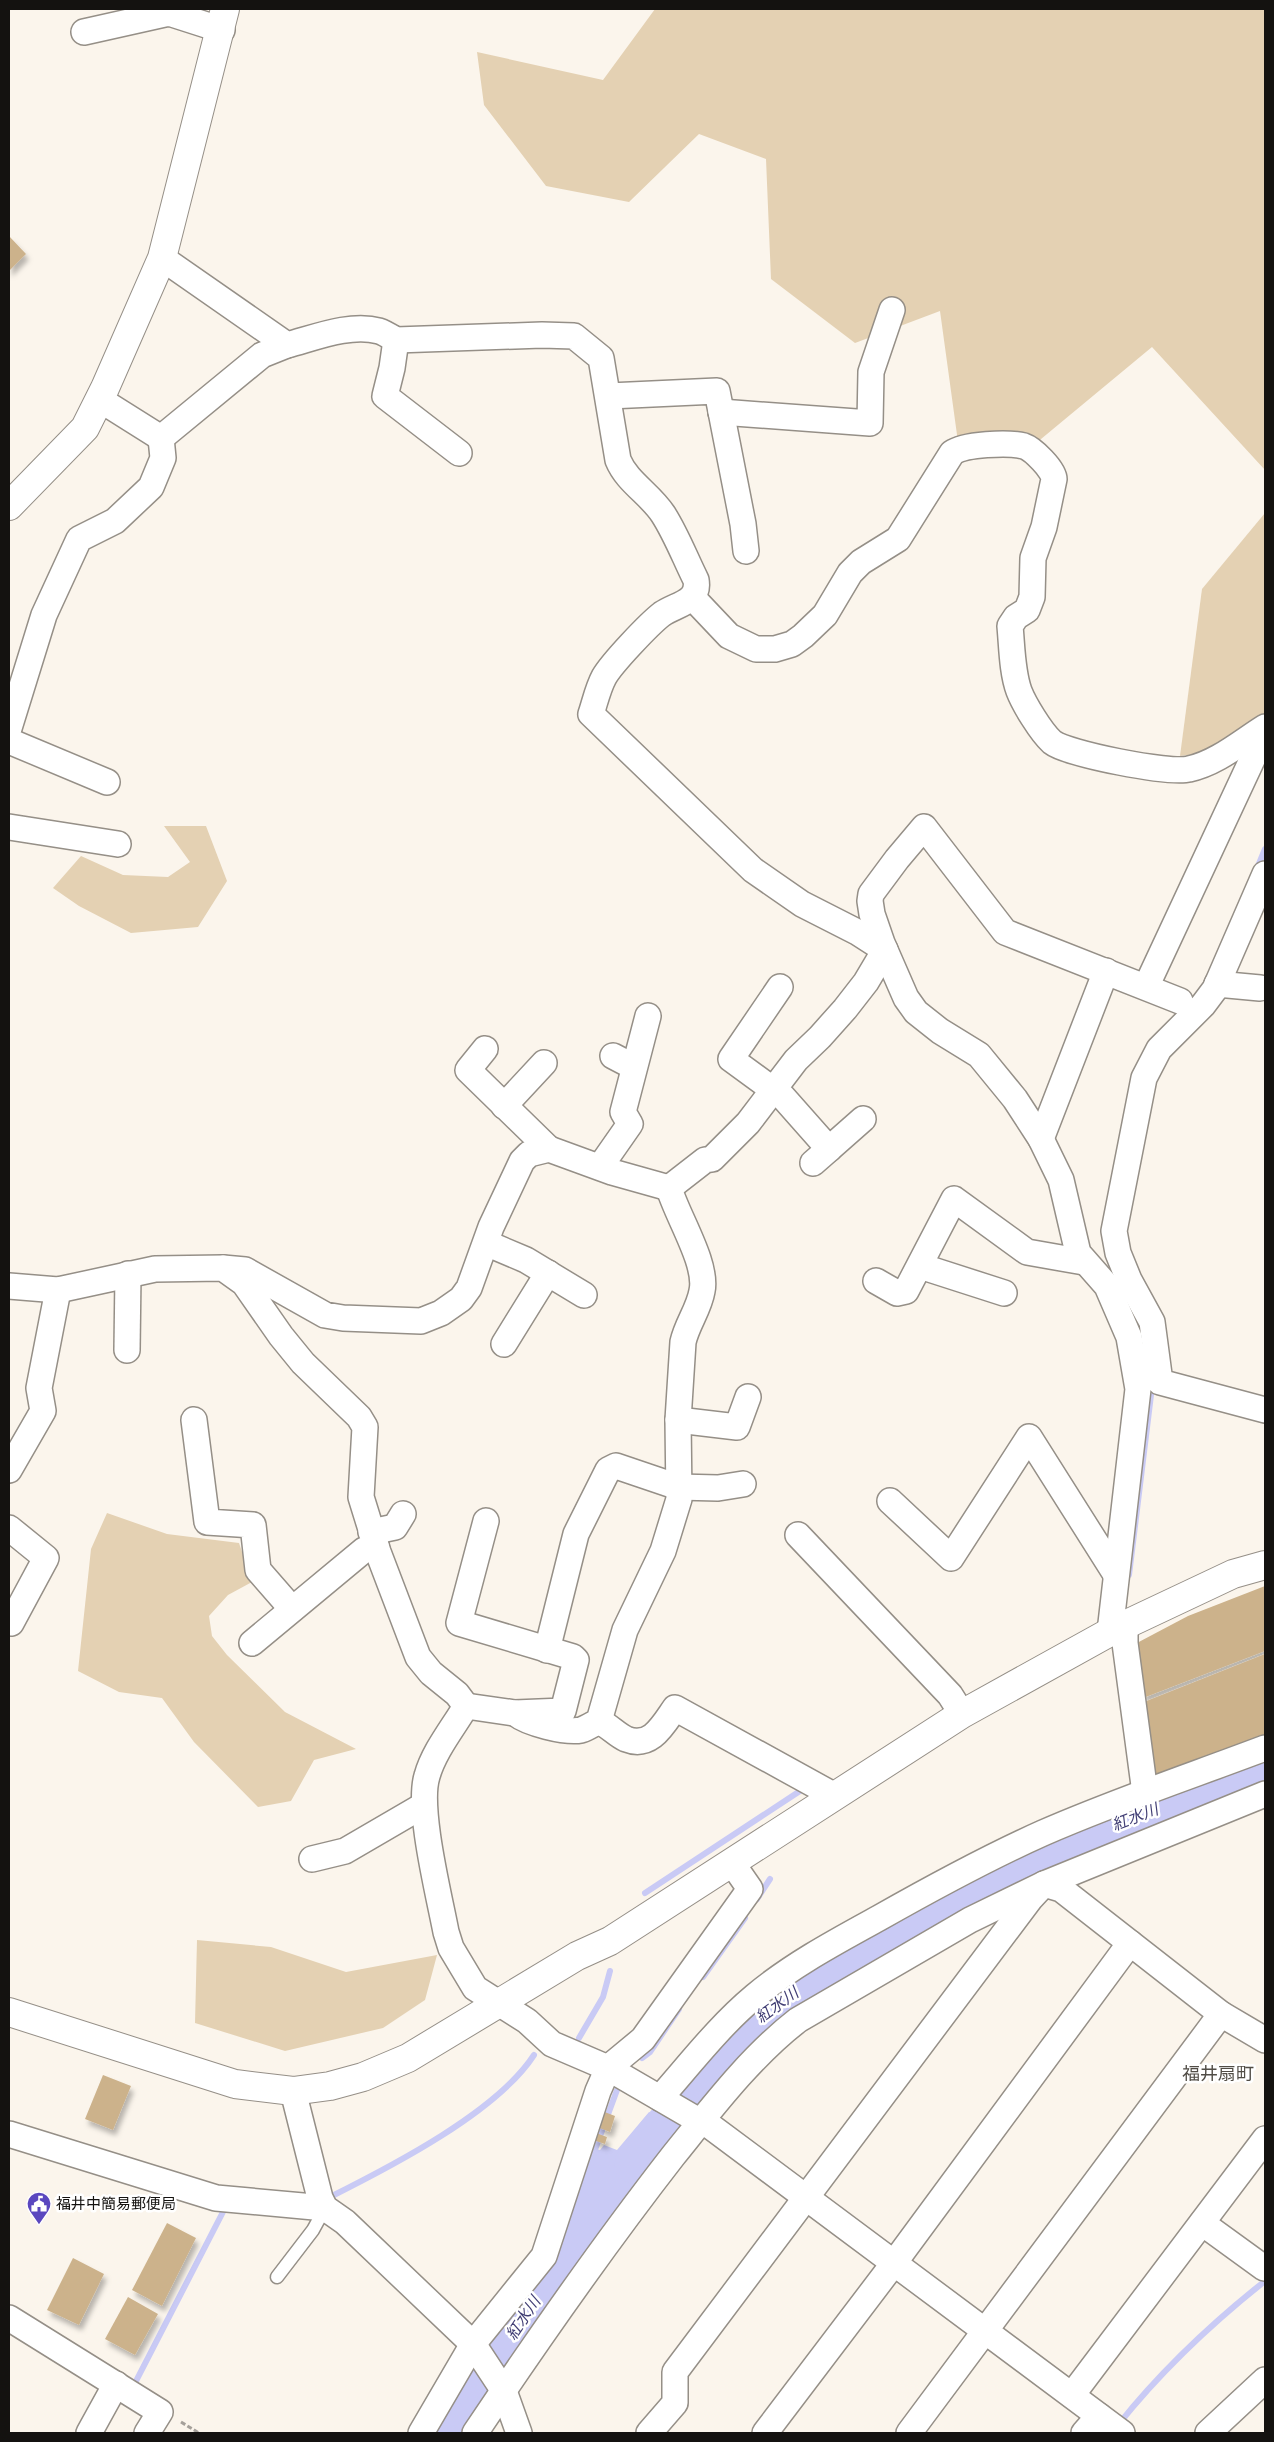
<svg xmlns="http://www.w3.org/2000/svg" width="1274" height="2442" font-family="'DM Sans','Noto Sans JP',sans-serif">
<defs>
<filter id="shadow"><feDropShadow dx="3" dy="5.5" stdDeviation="2.5" flood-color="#0004"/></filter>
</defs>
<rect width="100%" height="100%" fill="#fbf5ec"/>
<g fill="#e4d1b3">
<polygon points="655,9 1265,9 1265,470 1152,347 1035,444 958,442 940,311 855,343 771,279 766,159 699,134 629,202 546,186 484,105 477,52 603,80"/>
<polygon points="1265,513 1265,719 1218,751 1180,756 1202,589"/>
<polygon points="164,826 206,826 227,881 198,927 131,933 79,906 53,888 81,856 123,875 168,877 190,862"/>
<polygon points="107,1513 167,1534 239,1543 252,1582 228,1595 209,1616 212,1636 227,1655 285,1712 356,1749 314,1760 291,1801 258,1807 194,1742 162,1698 119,1692 78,1671 91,1549"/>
<polygon points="197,1940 271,1947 346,1972 437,1955 425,2000 383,2028 285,2051 195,2023"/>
</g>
<polygon fill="#c9caf5" points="649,2112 675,2125 677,2135 477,2407 461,2433 426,2433 546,2261 589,2147 600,2150 604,2145 617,2150"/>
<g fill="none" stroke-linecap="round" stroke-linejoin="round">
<g stroke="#c9caf5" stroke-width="6">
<polyline points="1256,871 1265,849"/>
<polyline points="1129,1575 1151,1395"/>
<polyline points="645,1893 803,1789"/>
<polyline points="757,1899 770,1879"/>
<polyline points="703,1977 745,1918"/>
<polyline points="579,2038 603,1997 610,1971"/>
<polyline points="642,2058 650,2052 679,2009"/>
<polyline points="593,2155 617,2090"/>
<path d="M330,2197c62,-31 167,-85 204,-142"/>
<polyline points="138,2387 134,2385 225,2208 230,2209"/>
<path d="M1118,2425c43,-54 94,-102 147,-144"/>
</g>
<polyline stroke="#c9caf5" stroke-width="39" points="634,2164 658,2132 694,2092 746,2027 798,1990 968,1890 1013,1868 1067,1843 1265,1769"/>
</g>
<g fill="#ccb28b" filter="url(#shadow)">
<polygon points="9,236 26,254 9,271"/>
<polygon points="1265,1586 1265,1651 1143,1698 1135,1644 1188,1616"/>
<polygon points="1265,1654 1265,1736 1154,1782 1144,1702"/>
<polygon points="103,2075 131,2086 113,2130 85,2119"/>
<polygon points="602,2111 615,2116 610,2132 597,2127"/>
<polygon points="596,2133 607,2137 605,2144 593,2140"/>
<polygon points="167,2223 196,2238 162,2306 132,2290"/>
<polygon points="73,2258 104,2274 79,2325 47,2310"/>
<polygon points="128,2297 158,2314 135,2355 105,2339"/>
</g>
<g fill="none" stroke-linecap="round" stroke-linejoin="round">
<defs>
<polyline id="service" points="277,2277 313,2230 325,2208"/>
<g id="minor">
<polyline points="84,32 169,13 222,30"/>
<path d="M162,258l125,87c27,-7 63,-22 92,-14 6,2 12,6 17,9l146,-5 32,1 27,22 17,102c9,22 32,34 45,54 13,20 22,44 33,66 4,22 -19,24 -34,34 -13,10 -50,49 -58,63 -6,11 -9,25 -13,37l162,156 49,34 55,28 28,18 -19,32 -21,27 -25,28 -24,23 -48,63 -36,36 -7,1 -36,28 -57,-16 -63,-23 -20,5 -7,7 -31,66 -22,61 -8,11 -20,14 -20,8 -78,-3 -18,-3 -80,-45 -22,-2"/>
<polyline points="396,340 392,368 385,396 459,453"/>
<polyline points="609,396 717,391 743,524 746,551"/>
<polyline points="99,399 161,438 262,355 287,345"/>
<polyline points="721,412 870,423 871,372 892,310"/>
<path d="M693,598l36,38 27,13h19l17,-5 11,-8 22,-21 25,-42 11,-11 37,-23 54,-86c12,-9 56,-11 72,-7 9,3 30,24 30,33l-10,48 -11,31 -1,39 -5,13 -11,7 -6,9c2,21 2,46 9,65 5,13 22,41 33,51 15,12 118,32 137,27 28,-6 52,-27 76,-42"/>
<polyline points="9,728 44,615 79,539 115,521 151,487 163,458 161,438"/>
<polyline points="9,741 107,782"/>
<polyline points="9,827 118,844"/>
<polyline points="1265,874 1215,989 1203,1005 1159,1049 1144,1078 1114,1231 1118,1253 1129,1280 1152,1322 1160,1382 1265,1410"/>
<polyline points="1217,984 1260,988"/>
<polyline points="780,987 731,1059 783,1097 829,1149 863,1119"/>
<polyline points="1146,987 1265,732"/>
<polyline points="485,1049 468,1070 549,1149"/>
<polyline points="613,1056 634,1067"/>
<polyline points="504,1106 544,1063"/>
<polyline points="1041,1139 1106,971"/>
<polyline points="813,1163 829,1149"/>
<polyline points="600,1167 630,1124 623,1112 648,1016"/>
<polyline points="486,1243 526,1260 584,1295"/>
<polyline points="920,1266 1004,1293"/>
<polyline points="876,1281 897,1293 906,1291 954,1199 1027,1252 1084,1262"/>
<path d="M9,1286l49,4 97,-21 68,-1 21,15 37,53 22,27 56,54 6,10 -4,70 17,55 40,105 13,16 26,21 9,12c-13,22 -32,45 -39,70 -10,32 12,119 19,156l5,16 24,40 52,33 25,23 56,24 86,50 8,2 420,313"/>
<polyline points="504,1344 548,1273"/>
<polyline points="127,1350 128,1274"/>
<polyline points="194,1420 207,1522 253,1525 258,1570 292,1609"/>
<polyline points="678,1420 737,1427 748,1397"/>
<polyline points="9,1470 43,1411 39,1388 58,1290"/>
<polyline points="890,1501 951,1558 1029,1437 1115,1573"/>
<polyline points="9,1528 46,1558 11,1623"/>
<polyline points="371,1532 395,1527 403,1514"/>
<polyline points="798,1535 950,1695 962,1714"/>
<polyline points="1125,1625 1125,1643 1145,1793"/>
<polyline points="1110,1632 1138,1389 1129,1337 1107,1286 1078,1253 1061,1180 1041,1139 1015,1099 979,1055 940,1031 916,1012 906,998 882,943 872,914 870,901 871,894 897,859 924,827 1005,932 1180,1001"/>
<polyline points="252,1643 364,1550 376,1546"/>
<polyline points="547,1650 576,1534 608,1470 616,1466 678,1487 718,1488 743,1484"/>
<polyline points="466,1706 515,1713 563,1711 576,1660 573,1657 459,1623 486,1521"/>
<path d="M515,1713c11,10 51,20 66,17 6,-2 12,-6 18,-9l26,-91 38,-79 16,-52 -1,-79 5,-78c4,-18 16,-33 19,-51 6,-27 -25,-75 -33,-103"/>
<path d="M599,1721c10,5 18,14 27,18 25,10 37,-14 49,-31l160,88"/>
<polyline points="312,1859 345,1851 424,1805"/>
<polyline points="293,2091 320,2198 325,2208 345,2222 473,2344 504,2391 519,2433"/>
<path d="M660,2098c30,-34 59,-72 95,-102 37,-31 82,-55 124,-78 53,-30 108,-60 164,-85 73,-32 148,-57 222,-85"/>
<polyline points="9,2134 216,2198 325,2208"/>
<polyline points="1202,2223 1264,2268"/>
<polyline points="9,2318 160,2412 147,2433"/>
<polyline points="1072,2395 1265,2139"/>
<polyline points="89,2433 116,2384"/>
<polyline points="421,2433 473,2344 544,2256 598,2091 608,2068 643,2039 750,1889 732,1863"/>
<path d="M475,2433c63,-94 128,-187 198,-277 38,-47 77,-99 125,-136l172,-100 74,-36 221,-90"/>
<polyline points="649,2433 675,2403 675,2372 1030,1899 1044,1884 1061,1889 1221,2014 1265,2040"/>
<polyline points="765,2433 894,2263 1130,1943"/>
<polyline points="909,2433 1221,2014"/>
<polyline points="1084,2433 1099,2416"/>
<polyline points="1208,2433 1265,2380"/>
</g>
<g id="tertiary">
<polyline points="9,506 85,428 105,388 162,258 225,9"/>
<polyline points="9,2012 235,2084 293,2091 330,2086 363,2077 408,2058 577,1956 610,1941 962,1714 1110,1632 1233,1574 1265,1565"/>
</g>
</defs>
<use href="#service" stroke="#958f87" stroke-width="15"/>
<use href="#minor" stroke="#958f87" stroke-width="28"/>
<use href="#tertiary" stroke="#958f87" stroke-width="30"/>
<polyline stroke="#a5a09a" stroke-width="3" stroke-dasharray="5 2.5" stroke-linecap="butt" points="181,2422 199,2433"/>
<use href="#service" stroke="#fff" stroke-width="12"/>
<use href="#minor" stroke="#fff" stroke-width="25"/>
<use href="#tertiary" stroke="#fff" stroke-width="28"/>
</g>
<defs>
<symbol id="civic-pin" viewBox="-11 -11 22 30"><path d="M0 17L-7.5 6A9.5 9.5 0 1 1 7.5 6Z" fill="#5a47bf" stroke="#fff"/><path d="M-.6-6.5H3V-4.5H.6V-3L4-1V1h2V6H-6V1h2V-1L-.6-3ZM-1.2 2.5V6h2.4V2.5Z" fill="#fff"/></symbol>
</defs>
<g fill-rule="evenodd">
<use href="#civic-pin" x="25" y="2190" width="28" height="38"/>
</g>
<g text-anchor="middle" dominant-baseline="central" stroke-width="5" stroke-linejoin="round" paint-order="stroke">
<g font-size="15" fill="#141210" stroke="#fff" text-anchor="start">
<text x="56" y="2204">福井中簡易郵便局</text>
</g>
<g font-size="16" font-style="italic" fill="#413e74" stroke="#fff">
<text transform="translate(1135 1817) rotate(-21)">紅水川</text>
<text transform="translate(777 2005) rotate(-36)">紅水川</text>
<text transform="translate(523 2318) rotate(-56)">紅水川</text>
</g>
<g font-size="18" fill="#514d46" stroke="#fff">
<text x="1218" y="2074">福井扇町</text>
</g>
</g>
<rect width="1274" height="2442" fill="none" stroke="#141210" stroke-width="20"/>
</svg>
